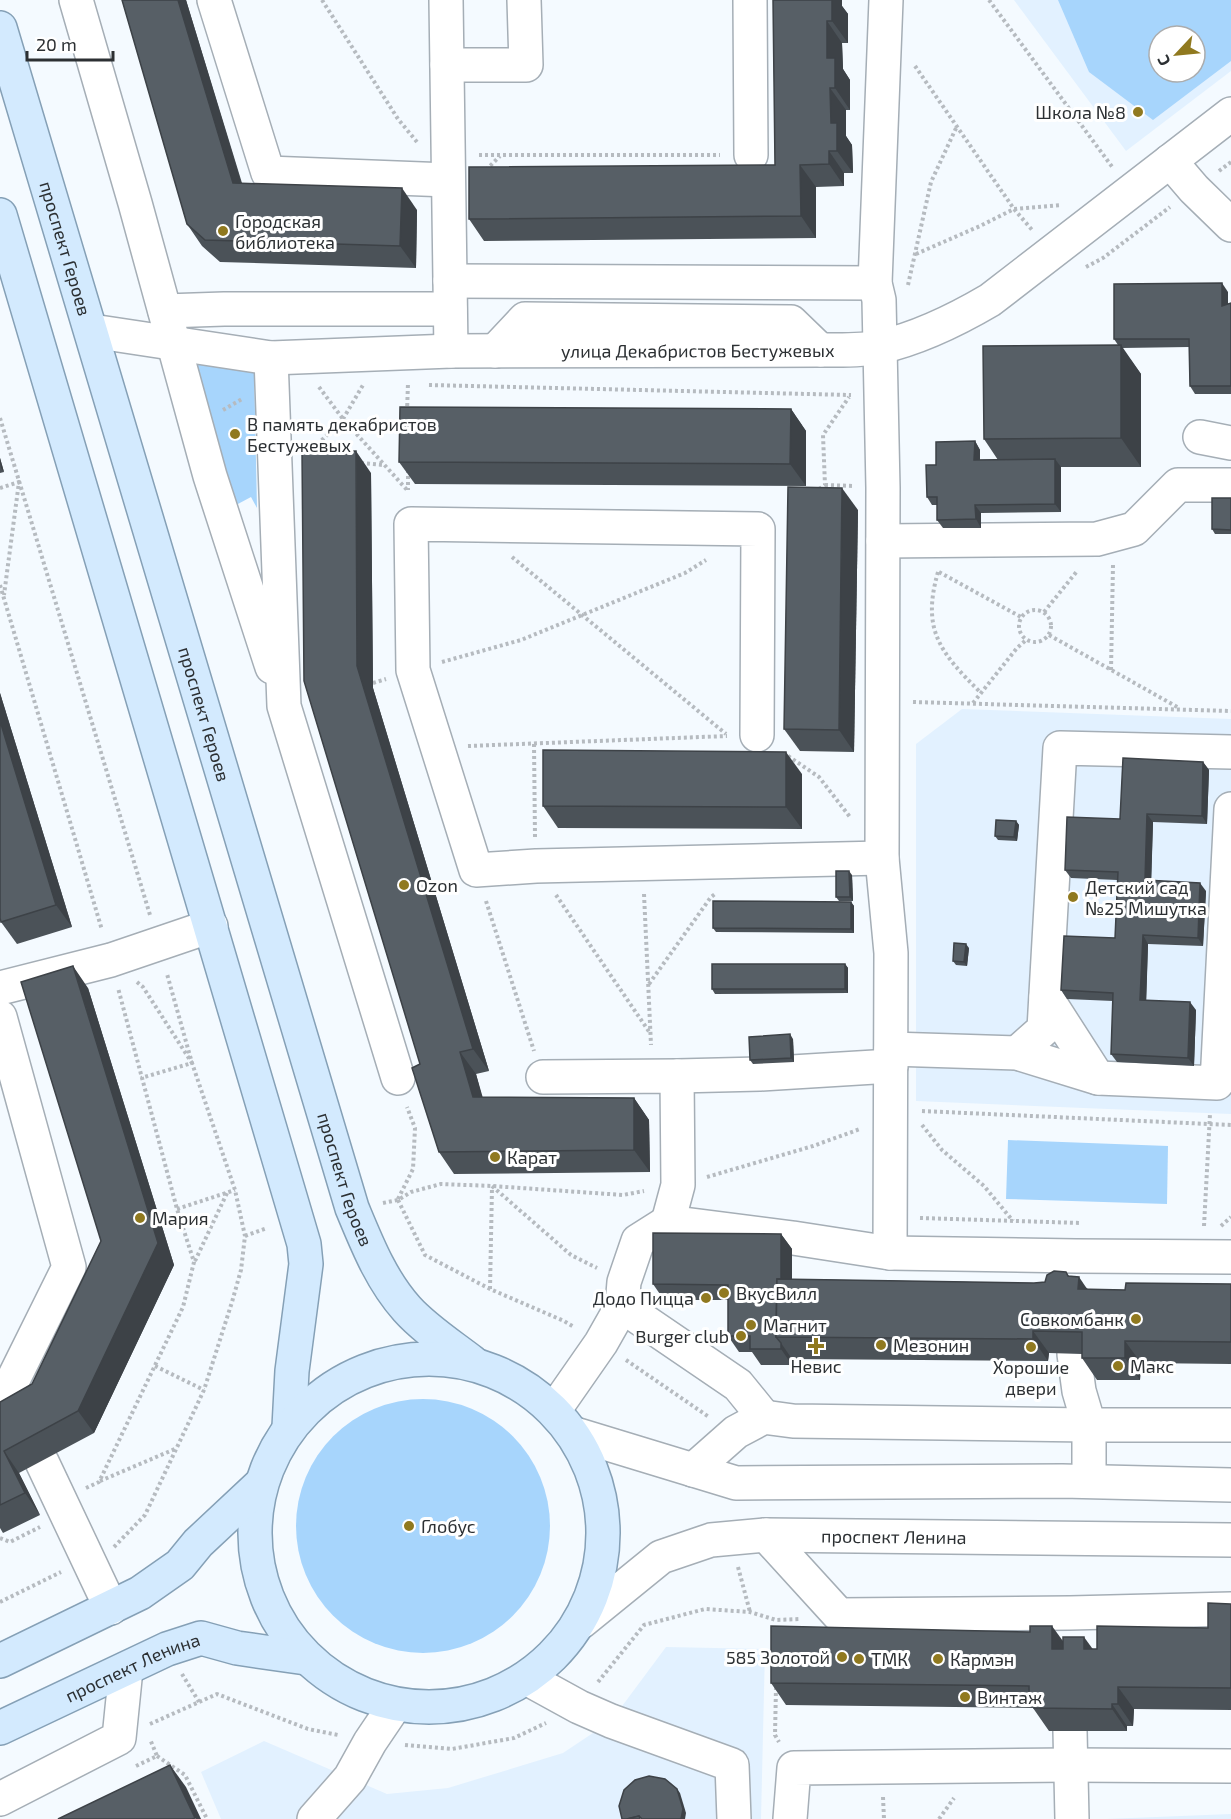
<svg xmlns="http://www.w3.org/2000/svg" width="1231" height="1819" font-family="'Exo 2',sans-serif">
<rect width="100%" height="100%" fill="#f4faff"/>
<g fill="#e2f1ff" fill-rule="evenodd">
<path d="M1014,0h217v71l-105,80zM1159,36h36v36h-36z"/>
<polygon points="962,709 1231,719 1231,1114 916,1101 916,744"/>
<polygon points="666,1647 765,1649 761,1819 221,1819 201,1772 264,1741 387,1794 448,1788 563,1753 611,1721"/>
<polygon points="1231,1814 1231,1819 1106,1819"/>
</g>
<g fill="#a7d5fc" fill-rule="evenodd">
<path d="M1058,0h173v61l-78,59 -64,-48zM1159,36h36v36h-36z"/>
<polygon points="202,363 254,368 257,508 251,497 236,505 191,366"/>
<polygon points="1008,1140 1168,1146 1167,1204 1006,1199"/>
<circle cx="423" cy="1526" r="127"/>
</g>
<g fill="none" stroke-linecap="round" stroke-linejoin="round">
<defs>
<g id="minor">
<polyline points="76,0 135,203 210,476 272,667"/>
<polyline points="214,0 268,173 448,180"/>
<polyline points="446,0 451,351"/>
<polyline points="750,0 751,155"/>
<polyline points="886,0 875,283 879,300 883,488 882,858 891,953 890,1253"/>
<polyline points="447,65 526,65 524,0"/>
<polyline points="1170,161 1194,189 1231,225"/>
<polyline points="450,281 875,283"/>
<polyline points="165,311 224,309 450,309"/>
<path id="s1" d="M92,331l179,27 180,-7 369,-1c20,0 41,1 60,-3 40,-9 76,-27 110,-47l241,-186"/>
<polyline points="495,351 525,319 791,322 820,350"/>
<polyline points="271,358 284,706 398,1078"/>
<polyline points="1200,437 1231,443"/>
<polyline points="883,541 1097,539 1134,529 1178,485 1231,485"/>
<polyline points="757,735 758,529 411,524 413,670 476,870 536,866 882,858"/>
<polyline points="0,988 111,960 211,926"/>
<polyline points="1046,997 1098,1078"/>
<polyline points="0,1017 69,1267 8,1390 0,1395"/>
<polyline points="891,1049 1017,1053 1098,1078 1217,1083 1231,809"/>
<polyline points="1017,1053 1044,1029 1060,748 1231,752"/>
<polyline points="677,1076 760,1074 891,1066"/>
<polyline points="543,1077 677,1076 678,1185 668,1222"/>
<polyline points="622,1306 738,1385 764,1417"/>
<polyline points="1074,1354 1079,1391 1089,1425 1089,1481"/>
<polyline points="555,1409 601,1343 622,1306 624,1282 638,1241 668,1222 793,1238 890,1253 1076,1256 1231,1257"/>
<polyline points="575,1434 736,1483 1062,1481 1231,1485"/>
<polyline points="42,1462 111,1608"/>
<polyline points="693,1470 736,1432 764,1417 793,1421 1089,1425 1231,1425"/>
<polyline points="766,1535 839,1615 1070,1613 1231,1609"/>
<path id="s2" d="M581,1622l80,-65 50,-17 55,-5 465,5"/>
<polyline points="528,1679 579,1707 611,1721 732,1765 734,1819"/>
<polyline points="1070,1731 1072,1819"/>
<polyline points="0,1799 119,1738 126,1669"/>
<polyline points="314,1819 350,1778 370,1742 395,1705"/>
<polyline points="790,1819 794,1768 1070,1765 1231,1766"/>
</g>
<g id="major">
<path id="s3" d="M0,28l352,1180c15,36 29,72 55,101 18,20 43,36 65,53"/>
<polyline points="0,215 304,1244 306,1264 292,1371 289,1427"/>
<circle cx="429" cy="1533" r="174"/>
<polyline points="0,1661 140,1593 180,1565 198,1543 260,1485"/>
<path id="s4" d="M0,1728l167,-79 34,-11 36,10 69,10"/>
</g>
</defs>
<use href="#minor" stroke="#a5aeb6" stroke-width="36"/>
<use href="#major" stroke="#85a0b6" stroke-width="36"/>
<g stroke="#b6bbc0" stroke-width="4" stroke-dasharray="3 3" stroke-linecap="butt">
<polyline points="322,0 398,119 417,142"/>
<polyline points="989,0 1113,168"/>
<polyline points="915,66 1014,209 1033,231"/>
<polyline points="479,155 720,155"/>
<polyline points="486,170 500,156"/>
<polyline points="1219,171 1231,162"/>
<polyline points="916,254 980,226 1014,209 1061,205"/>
<polyline points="1086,267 1103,258 1170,207"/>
<polyline points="908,285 931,182 957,126"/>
<polyline points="429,385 851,395"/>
<polyline points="319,387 343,419 408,491"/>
<polyline points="223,410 242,399"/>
<polyline points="407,412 408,383"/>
<polyline points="0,418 150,915"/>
<polyline points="309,453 343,419 363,385"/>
<polyline points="361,463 383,465"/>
<polyline points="408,470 408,490"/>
<polyline points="825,485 854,486"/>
<polyline points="0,488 19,482 4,595"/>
<polyline points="819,489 825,485 823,435 849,397"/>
<polyline points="512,557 726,734"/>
<path d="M938,572c-17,59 3,81 43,121"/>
<polyline points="939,572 1021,617"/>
<polyline points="0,585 102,930"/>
<circle cx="1035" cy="626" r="16"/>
<polyline points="1044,612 1078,570"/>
<polyline points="1049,635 1179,708"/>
<polyline points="442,662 521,640 685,573 706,560"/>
<polyline points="1111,670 1113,565"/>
<polyline points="373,683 386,679"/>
<polyline points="913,702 1231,711"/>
<polyline points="973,703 1017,648 1026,640"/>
<polyline points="534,744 535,837"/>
<polyline points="468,746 727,736"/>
<polyline points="788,756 819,777 850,817"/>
<polyline points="644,894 651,1045"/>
<polyline points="556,895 650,1033"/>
<polyline points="486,901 534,1051"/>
<polyline points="137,982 143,987 192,1063 141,1078"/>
<polyline points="649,984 711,897 715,894"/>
<polyline points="922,1111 1231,1125"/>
<polyline points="922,1125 942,1150 984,1186 1013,1221"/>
<polyline points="707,1177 813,1146 860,1129"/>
<polyline points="492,1186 571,1255 597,1268"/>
<polyline points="398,1199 413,1169 415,1128 407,1107"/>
<polyline points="398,1200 425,1255 490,1289 564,1321 574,1327"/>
<polyline points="383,1203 398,1200 411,1192 441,1184 492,1186 623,1195 644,1191"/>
<polyline points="177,1209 235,1190"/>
<polyline points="920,1218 1081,1223"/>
<polyline points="1204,1226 1210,1114"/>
<polyline points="1221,1226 1231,1217"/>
<polyline points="245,1236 267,1228"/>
<polyline points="195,1261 227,1193"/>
<polyline points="490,1289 492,1187"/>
<polyline points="626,1360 709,1417"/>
<polyline points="155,1366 204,1390"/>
<polyline points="100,1481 175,1449"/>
<polyline points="86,1488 99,1482 183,1307 194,1262 177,1209 118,988"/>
<polyline points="0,1538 10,1542 40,1527"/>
<polyline points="114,1547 145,1515 204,1390 232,1302 241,1270 245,1236 235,1190 192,1063 167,974"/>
<polyline points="738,1567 750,1612"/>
<polyline points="0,1602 61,1572"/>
<polyline points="182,1674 199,1702"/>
<polyline points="598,1682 644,1625 705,1609 750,1612 776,1620 800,1619"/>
<polyline points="776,1687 775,1735 779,1742"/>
<polyline points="150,1724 217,1694 308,1729 338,1735"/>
<polyline points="405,1745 452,1749 514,1738 546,1723"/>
<polyline points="157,1756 185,1775 207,1819"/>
<polyline points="136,1766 157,1756 150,1739"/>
<polyline points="883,1797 884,1819"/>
<polyline points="939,1819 954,1798"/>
</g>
<use href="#minor" stroke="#fff" stroke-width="33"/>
<use href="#major" stroke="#d3eafe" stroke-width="33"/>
</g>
<g fill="#4b5258">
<polygon points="122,0 186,0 242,183 417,210 416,268 220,262 202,246 187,224"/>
<polygon points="773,0 842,6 848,14 848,43 842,43 843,69 850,80 850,110 846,110 846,136 852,145 853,173 844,173 844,186 816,187 816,238 484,241 469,219 775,165"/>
<polygon points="1228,292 1228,304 1231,303 1231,394 1195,394 1190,386 1189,347 1122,348 1141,374 1141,467 1061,467 1061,512 981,513 981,528 943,528 937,520 937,505 932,505 927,497 936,465 975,441 980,450 980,460 998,460 984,439 1118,345 1114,339"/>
<polygon points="791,409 806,431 806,486 415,484 399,462"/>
<polygon points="0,458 4,472 0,473"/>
<polygon points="371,473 373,688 489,1071 476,1074 482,1097 634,1098 649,1120 650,1172 454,1174 439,1152 420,1064 304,681"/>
<polygon points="1231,498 1231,534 1215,534 1212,529"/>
<polygon points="858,510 854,752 800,751 784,729"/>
<polygon points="0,693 72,927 17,944 1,922"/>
<polygon points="1203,762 1209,770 1207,824 1153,822 1151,881 1206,891 1203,946 1148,944 1146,1000 1196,1010 1194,1066 1117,1062 1111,1054 1113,1001 1067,999 1061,990 1115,938 1117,880 1071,878 1065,870 1120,819"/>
<polygon points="802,774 802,829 558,828 543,806"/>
<polygon points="1016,821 1019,825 1017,841 998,840 995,836"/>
<polygon points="852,875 853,901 839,901 836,897"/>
<polygon points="851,902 854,906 854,933 716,932 713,928"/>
<polygon points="969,948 967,966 956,965 953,961"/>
<polygon points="845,964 848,968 848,993 715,994 712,989"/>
<polygon points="88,988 174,1265 94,1433 19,1473 40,1515 3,1533 0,1528 0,1402 32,1384 101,1241"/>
<polygon points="793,1039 794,1062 753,1064 750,1060"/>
<polygon points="781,1234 792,1249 792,1279 1034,1283 1045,1282 1066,1272 1069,1276 1088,1289 1125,1290 1231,1284 1231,1364 1141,1363 1140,1380 1097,1380 1082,1358 1082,1354 1049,1353 1048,1361 792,1359 792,1365 761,1365 752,1352 739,1352 728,1336 728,1300 664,1300 653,1284"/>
<polygon points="1231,1604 1231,1710 1134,1709 1133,1726 1127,1726 1127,1731 1049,1731 1033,1708 786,1705 771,1683 1030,1632 1093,1649 1097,1649 1208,1628"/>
</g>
<g fill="#3d4247">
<polygon points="178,0 186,0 248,205 233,183"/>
<polygon points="832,0 842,0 842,6 848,14 848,43 832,21"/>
<polygon points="827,21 842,43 843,69 850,80 850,110 835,88 827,58"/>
<polygon points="830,88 846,110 846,136 852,145 853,173 837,151 831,123"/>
<polygon points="829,151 844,173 844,186 829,164"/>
<polygon points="800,165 816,187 816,238 801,216"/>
<polygon points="402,188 417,210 416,268 400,246"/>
<polygon points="1222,283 1228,292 1228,315 1222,306"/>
<polygon points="1121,345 1141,374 1141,467 1121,438"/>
<polygon points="791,409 806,431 806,486 790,464"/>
<polygon points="975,441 980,450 980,468 974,460"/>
<polygon points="356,451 371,473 373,688 489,1071 473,1049 357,666"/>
<polygon points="0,458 4,472 1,468 0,463"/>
<polygon points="1055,459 1061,467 1061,512 1055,504"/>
<polygon points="842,488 858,510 854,752 839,730"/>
<polygon points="975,505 981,513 981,528 976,519"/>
<polygon points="0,693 72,927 56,905 0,721"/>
<polygon points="786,752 802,774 802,829 786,807"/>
<polygon points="1203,762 1209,770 1207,824 1202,816"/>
<polygon points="1147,814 1153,822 1151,889 1145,880"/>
<polygon points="1016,821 1019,825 1017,841 1014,837"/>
<polygon points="849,871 852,875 853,901 850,897"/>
<polygon points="1200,883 1206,891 1203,946 1198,938"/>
<polygon points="851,902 854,906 854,933 851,929"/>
<polygon points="1143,935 1148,944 1146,1008 1140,1000"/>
<polygon points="966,944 969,948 967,966 964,962"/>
<polygon points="845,964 848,968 848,993 845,989"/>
<polygon points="73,966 88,988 174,1265 94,1433 78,1411 158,1243"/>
<polygon points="1190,1002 1196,1010 1194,1066 1188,1058"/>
<polygon points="790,1034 793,1039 794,1062 791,1058"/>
<polygon points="460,1052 476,1074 489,1119 473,1097"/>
<polygon points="634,1098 649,1120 650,1172 634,1150"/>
<polygon points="781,1234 792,1249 792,1337 781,1337"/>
<polygon points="1079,1277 1094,1299 1078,1289"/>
<polygon points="1033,1331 1049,1353 1048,1361 1033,1339"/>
<polygon points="1125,1341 1141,1363 1140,1380 1125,1358"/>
<polygon points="781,1343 792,1359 792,1365 781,1349"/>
<polygon points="4,1451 19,1473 40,1515 25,1493"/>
<polygon points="1052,1626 1068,1648 1068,1671 1052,1649"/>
<polygon points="1084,1637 1100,1659 1084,1649"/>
<polygon points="1118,1687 1134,1709 1133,1726 1118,1704"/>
<polygon points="1112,1704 1127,1726 1127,1731 1112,1709"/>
<polygon points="170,1765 186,1787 201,1819 196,1819 195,1818"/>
<polygon points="677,1789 680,1793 686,1813 685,1819 681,1819"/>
</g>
<g fill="#575f66" stroke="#3d4247" stroke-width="1.5">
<polygon points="122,0 178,0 233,183 402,188 400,246 205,240 187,224"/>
<polygon points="773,0 832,0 832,21 827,21 827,58 835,58 835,88 830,88 831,123 837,123 837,151 829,151 829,164 800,165 801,216 469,219 469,167 775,165"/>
<polygon points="1222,283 1222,306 1231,303 1231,386 1190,386 1189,339 1114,339 1114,284"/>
<polygon points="1121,345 1121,438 984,439 983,346"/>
<polygon points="400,407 791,409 790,464 399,462"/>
<polygon points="975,441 974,460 1055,459 1055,504 975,505 976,519 937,520 937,497 927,497 926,465 936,465 936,442"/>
<polygon points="356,451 357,666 473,1049 460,1052 473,1097 634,1098 634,1150 439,1152 412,1068 420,1064 304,681 302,452"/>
<polygon points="788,487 842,488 839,730 784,729"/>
<polygon points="1212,498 1231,498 1231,530 1212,529"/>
<polygon points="0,721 56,905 1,922 0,918"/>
<polygon points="543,750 786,752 786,807 543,806"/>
<polygon points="1123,758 1203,762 1202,816 1147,814 1145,880 1200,883 1198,938 1143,935 1140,1000 1190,1002 1188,1058 1111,1054 1113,993 1061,990 1064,936 1115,938 1118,872 1065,870 1067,817 1120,819"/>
<polygon points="996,820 1016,821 1014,837 995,836"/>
<polygon points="836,871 849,871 850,897 836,897"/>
<polygon points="713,901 851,902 851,929 713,928"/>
<polygon points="954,943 966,944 964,962 953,961"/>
<rect x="712" y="964" width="133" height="25"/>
<polygon points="73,966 158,1243 78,1411 4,1451 25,1493 0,1505 0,1402 32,1384 101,1241 21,982"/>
<polygon points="790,1034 791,1058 750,1060 749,1037"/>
<polygon points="653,1233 781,1234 781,1279 777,1279 776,1337 781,1343 781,1349 750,1349 750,1336 728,1336 728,1285 653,1284"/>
<polygon points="1054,1271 1066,1272 1068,1276 1079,1277 1078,1289 1125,1290 1126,1283 1231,1284 1231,1342 1125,1341 1125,1358 1082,1358 1082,1332 1033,1331 1033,1339 776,1337 777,1279 1034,1283 1045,1282 1047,1275"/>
<polygon points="1208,1603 1231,1604 1231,1688 1118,1687 1118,1704 1112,1704 1112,1709 1034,1708 1034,1703 1029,1703 1029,1686 771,1683 771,1626 1030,1632 1030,1626 1052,1626 1052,1649 1063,1649 1063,1637 1084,1637 1084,1649 1097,1649 1097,1626 1208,1628"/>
<polygon points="170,1765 195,1818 192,1819 58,1819"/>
<polygon points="649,1776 665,1779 677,1789 683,1809 681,1819 642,1819 639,1816 627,1819 622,1819 619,1806 624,1790 635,1780"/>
<polygon points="639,1816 640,1819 627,1819"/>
</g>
<g fill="#90791f" stroke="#fff" stroke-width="2">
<circle cx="1138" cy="112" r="6"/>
<circle cx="223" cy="231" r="6"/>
<circle cx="235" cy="434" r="6"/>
<circle cx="404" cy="885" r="6"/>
<circle cx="1073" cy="897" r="6"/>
<circle cx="495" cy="1157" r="6"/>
<circle cx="140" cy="1218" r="6"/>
<circle cx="724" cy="1293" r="6"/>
<circle cx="706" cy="1298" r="6"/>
<circle cx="1136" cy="1319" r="6"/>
<circle cx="751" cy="1325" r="6"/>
<circle cx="741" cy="1336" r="6"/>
<circle cx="881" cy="1345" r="6"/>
<path d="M813 1337h6v6h6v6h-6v6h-6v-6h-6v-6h6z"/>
<circle cx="1031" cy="1347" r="6"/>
<circle cx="1118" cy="1366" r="6"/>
<circle cx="409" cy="1526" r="6"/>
<circle cx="842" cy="1657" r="6"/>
<circle cx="859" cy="1659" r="6"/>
<circle cx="938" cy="1659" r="6"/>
<circle cx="965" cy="1697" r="6"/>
</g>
<g text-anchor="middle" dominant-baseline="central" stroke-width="6" stroke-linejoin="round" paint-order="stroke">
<g font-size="18" fill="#2c3033" stroke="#fff" text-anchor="start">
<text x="1126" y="112" text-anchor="end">Школа №8</text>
<text x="235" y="221">Городская<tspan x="235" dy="21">библиотека</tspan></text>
<text x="247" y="424">В память декабристов<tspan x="247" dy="21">Бестужевых</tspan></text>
<text x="416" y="885">Ozon</text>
<text x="1085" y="887">Детский сад<tspan x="1085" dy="21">№25 Мишутка</tspan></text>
<text x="507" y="1157">Карат</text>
<text x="152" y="1218">Мария</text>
<text x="736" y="1293">ВкусВилл</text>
<text x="694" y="1298" text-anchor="end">Додо Пицца</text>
<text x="1124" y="1319" text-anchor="end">Совкомбанк</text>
<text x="763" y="1325">Магнит</text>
<text x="729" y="1336" text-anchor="end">Burger club</text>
<text x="893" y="1345">Мезонин</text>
<text x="816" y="1366" text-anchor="middle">Невис</text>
<text x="1130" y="1366">Макс</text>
<text x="1031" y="1367" text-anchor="middle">Хорошие<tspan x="1031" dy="21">двери</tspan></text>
<text x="421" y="1526">Глобус</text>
<text x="830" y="1657" text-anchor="end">585 Золотой</text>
<text x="871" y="1659">ТМК</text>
<text x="950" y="1659">Кармэн</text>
<text x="977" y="1697">Винтаж</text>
</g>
<g font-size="18" fill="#2c3033" stroke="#fff">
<text stroke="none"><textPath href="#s3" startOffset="230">проспект Героев</textPath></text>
<text stroke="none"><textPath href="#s1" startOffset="608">улица Декабристов Бестужевых</textPath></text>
<text stroke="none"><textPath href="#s3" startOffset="716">проспект Героев</textPath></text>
<text stroke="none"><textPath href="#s3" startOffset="1202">проспект Героев</textPath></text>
<text stroke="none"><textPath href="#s2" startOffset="339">проспект Ленина</textPath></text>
<text stroke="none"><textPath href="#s4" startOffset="146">проспект Ленина</textPath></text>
</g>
</g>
<g transform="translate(1177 54) rotate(244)"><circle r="28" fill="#ffffff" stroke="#abacad" stroke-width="1.5"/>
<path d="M0-4.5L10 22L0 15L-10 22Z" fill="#90791f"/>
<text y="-9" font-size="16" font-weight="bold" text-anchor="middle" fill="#2c3033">С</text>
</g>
<path d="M27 51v9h86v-9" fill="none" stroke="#2c3033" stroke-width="3"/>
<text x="36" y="51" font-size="18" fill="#2c3033" stroke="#ffffff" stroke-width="4.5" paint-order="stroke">20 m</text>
</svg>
